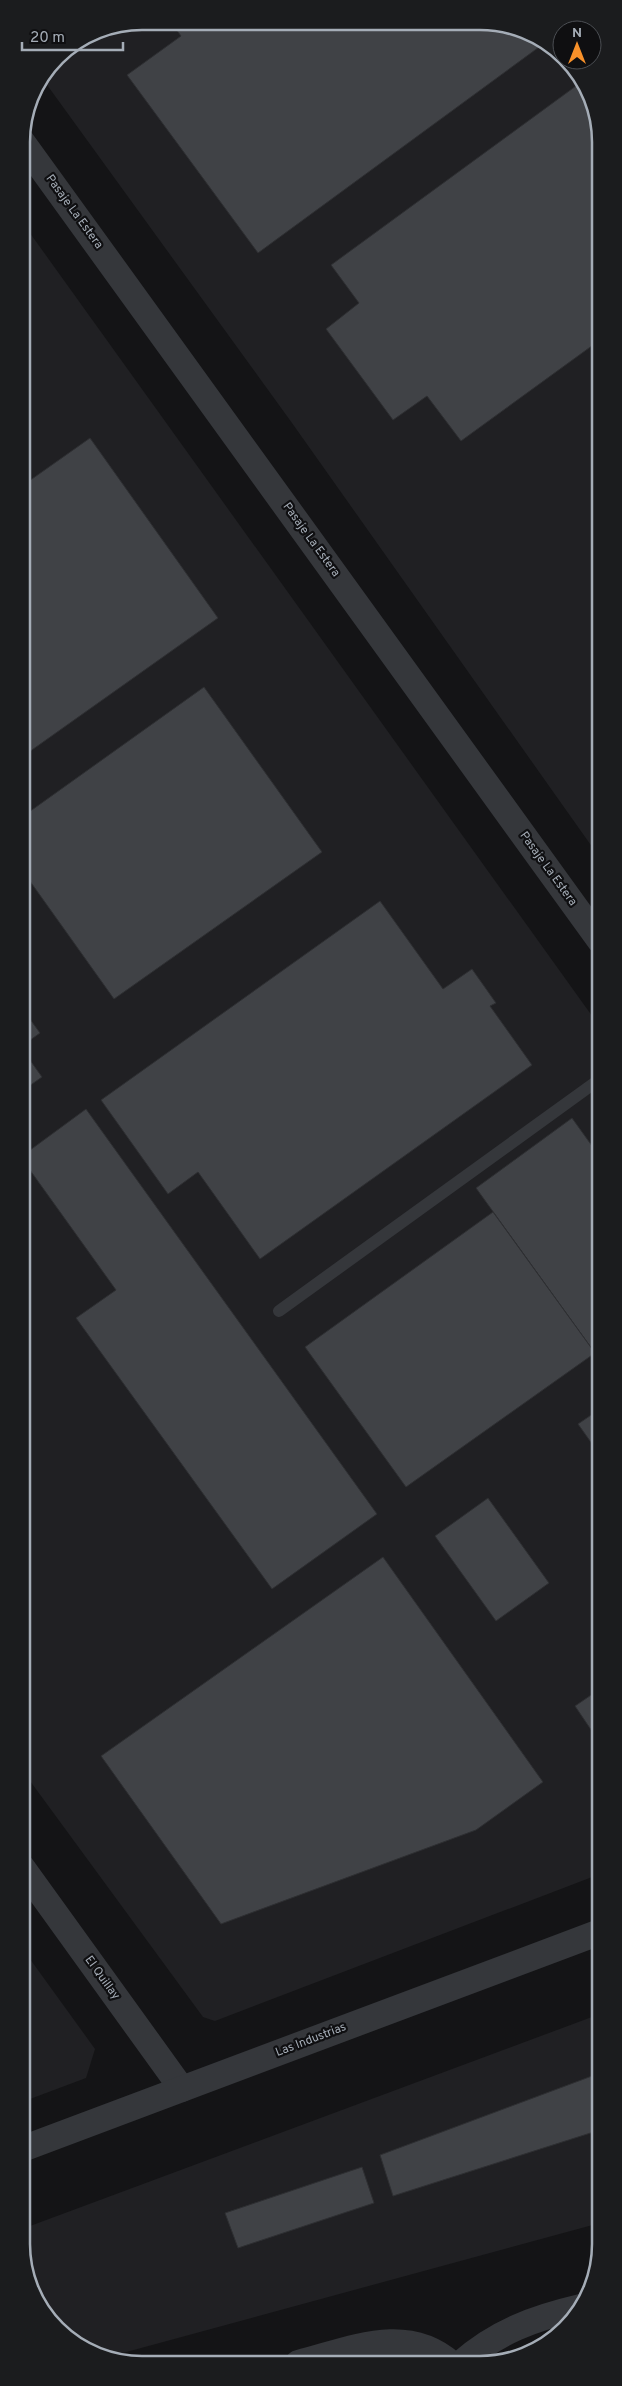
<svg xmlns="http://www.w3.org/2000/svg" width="622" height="2386" font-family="Overpass,sans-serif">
<rect width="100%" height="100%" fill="#141416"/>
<g fill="#202023">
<polygon points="142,21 504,24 540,37 562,55 562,60 570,62 600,126 600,858 292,423 42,78 57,57 96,30"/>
<polygon points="22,222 600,1027 600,1874 215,2021 203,2017 22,1770"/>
<polygon points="22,1948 95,2049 86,2078 22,2102"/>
<polygon points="600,2014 600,2223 108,2357 57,2329 34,2297 22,2260 22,2229"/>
</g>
<g fill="#404246" stroke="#2e2f32">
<polygon points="170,21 504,24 540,37 546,42 258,253 127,75 181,36"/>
<polygon points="580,83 600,126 600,340 461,441 427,396 393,420 326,329 359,303 331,265"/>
<polygon points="90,438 218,618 22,757 22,486"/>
<polygon points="204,687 322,852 114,999 22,870 22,817"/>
<polygon points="380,901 443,989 472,969 496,1003 490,1006 532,1065 260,1259 198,1172 168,1194 101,1100"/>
<polygon points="22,1008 40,1033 22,1046"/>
<polygon points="22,1049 42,1077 22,1091"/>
<polygon points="86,1109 377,1514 272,1589 76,1318 116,1290 22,1159 22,1156"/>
<polygon points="572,1118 600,1157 600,1349 595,1353 476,1188"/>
<polygon points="493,1212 595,1353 406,1487 305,1347"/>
<polygon points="600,1409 600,1455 578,1424"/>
<polygon points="488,1498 549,1583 496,1621 435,1536"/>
<polygon points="383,1557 543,1782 476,1830 221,1924 101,1756"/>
<polygon points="600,1689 600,1743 575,1706"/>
<polygon points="600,2073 600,2130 393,2196 380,2155"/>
<polygon points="362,2167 374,2203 238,2248 225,2213"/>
</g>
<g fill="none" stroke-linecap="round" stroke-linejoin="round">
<polyline stroke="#35373b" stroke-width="12" points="279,1311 600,1079"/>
<g stroke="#35373b" stroke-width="26">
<polyline points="21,140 600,941"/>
<polyline points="22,1867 182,2089"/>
<polyline points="22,2149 600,1932"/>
<path d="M298,2363c52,-13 108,-40 154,1"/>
<path d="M460,2364c36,-32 74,-46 121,-57"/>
</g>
</g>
<g text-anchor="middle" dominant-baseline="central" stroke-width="4.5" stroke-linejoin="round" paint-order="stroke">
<g font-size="12" fill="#a5adb7" stroke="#0f0f11">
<text transform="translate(74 212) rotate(54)">Pasaje La Estera</text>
<text transform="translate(311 540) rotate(54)">Pasaje La Estera</text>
<text transform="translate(548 869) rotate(54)">Pasaje La Estera</text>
<text transform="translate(102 1978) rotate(54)">El Quillay</text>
<text transform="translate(311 2040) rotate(-21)">Las Industrias</text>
</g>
</g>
<path d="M0 0H622V2386H0ZM142 30H480A112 112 0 0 1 592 142V2244A112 112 0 0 1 480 2356H142A112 112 0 0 1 30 2244V142A112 112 0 0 1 142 30Z" fill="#1b1c1e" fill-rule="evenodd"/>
<path fill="none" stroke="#a5adb7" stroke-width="2.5" d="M142 30H480A112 112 0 0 1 592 142V2244A112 112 0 0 1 480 2356H142A112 112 0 0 1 30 2244V142A112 112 0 0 1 142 30Z"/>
<g transform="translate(577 45)"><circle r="24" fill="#0f0f11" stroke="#4b4e53"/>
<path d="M0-4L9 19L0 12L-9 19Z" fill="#f8912a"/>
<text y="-8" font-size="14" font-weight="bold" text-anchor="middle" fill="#a5adb7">N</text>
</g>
<path d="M22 42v8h101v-8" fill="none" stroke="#a5adb7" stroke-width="2.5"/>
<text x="30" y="42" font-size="15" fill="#a5adb7" stroke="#0f0f11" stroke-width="4" paint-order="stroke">20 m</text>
</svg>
